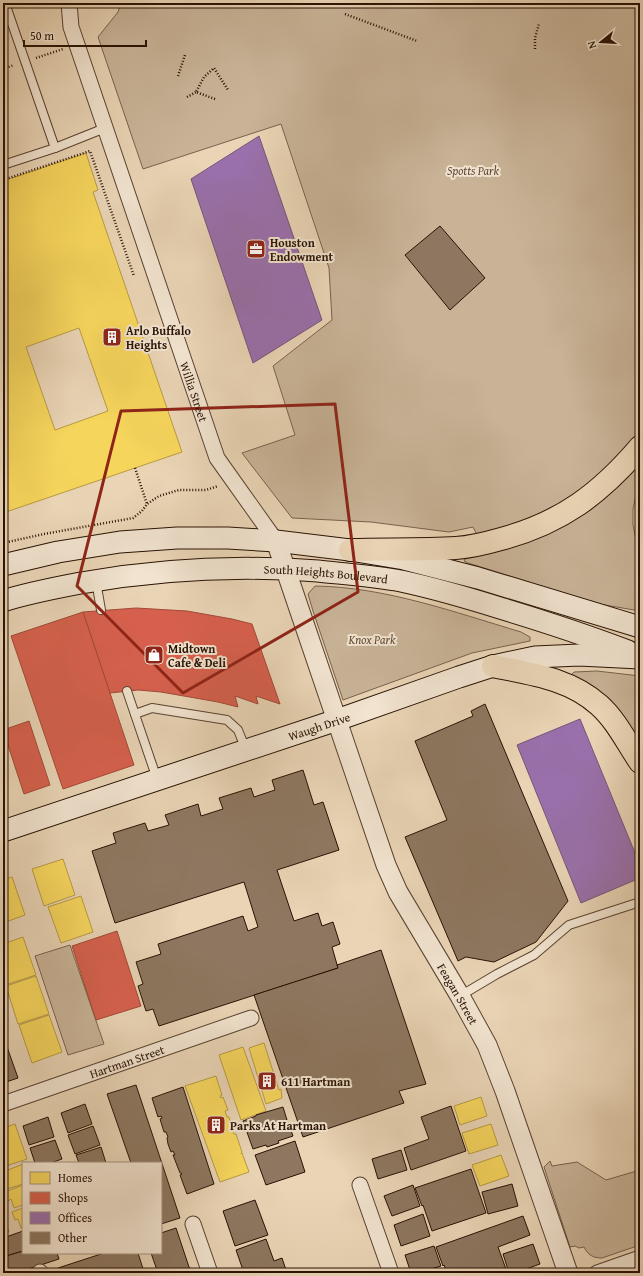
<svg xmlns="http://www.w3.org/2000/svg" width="643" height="1276" font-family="'Gentium Book Plus',serif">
<rect width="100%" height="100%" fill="#e9d4b5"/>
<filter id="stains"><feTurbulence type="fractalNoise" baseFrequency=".005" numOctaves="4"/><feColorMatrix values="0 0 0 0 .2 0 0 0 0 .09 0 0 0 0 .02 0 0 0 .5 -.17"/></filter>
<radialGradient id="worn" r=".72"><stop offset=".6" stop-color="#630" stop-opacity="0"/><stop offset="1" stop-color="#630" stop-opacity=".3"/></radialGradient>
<g fill="#c8b397" stroke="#78624e">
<polygon points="121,3 640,3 640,434 602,475 555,511 478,537 473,527 449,532 371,522 292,518 242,453 295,435 273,366 332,320 329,268 281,124 143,169 98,37 118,12"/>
<polygon points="640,457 640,477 633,509 633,525 640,559 640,611 599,604 468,563 464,561 466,557 513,547 528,541"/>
<path d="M315,586c70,1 139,26 206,46l9,5v4l-58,12 -129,47 -30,-89 -5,-17z"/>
<polygon points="597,671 640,676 640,748 573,678 571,675 574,672"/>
<polygon points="70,945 104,1044 68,1055 35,956"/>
<path d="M550,1161l2,5 25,-4 29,18 34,-10v75l-38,13c-9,0 -14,-3 -18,-11l-5,1 -4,-2 -5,1 -26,-80z"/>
</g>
<g fill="#f6d55c" stroke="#b89a42" fill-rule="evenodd">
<path d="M86,153l12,37 -5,2 89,260 -179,61v-332zM79,328l29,83 -53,19 -29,-83z"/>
<polygon points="63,859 75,895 44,906 32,869"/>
<polygon points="12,877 25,915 3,923 3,880"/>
<polygon points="81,896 93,932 61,943 48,907"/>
<polygon points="23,937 36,975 5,985 3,978 3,944"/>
<polygon points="36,976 49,1014 18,1024 6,986"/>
<polygon points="49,1015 62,1052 32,1063 19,1025"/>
<polygon points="264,1043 279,1090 281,1089 282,1098 266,1104 249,1048"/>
<polygon points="243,1047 266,1111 241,1120 219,1055"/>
<polygon points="216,1076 222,1095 220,1096 221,1098 223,1097 228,1110 225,1111 227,1117 229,1117 230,1121 231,1121 234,1129 232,1130 234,1134 236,1134 242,1152 241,1154 242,1153 249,1172 220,1182 185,1086"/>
<polygon points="481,1097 487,1116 460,1125 454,1106"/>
<polygon points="15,1124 27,1159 3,1167 3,1128"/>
<polygon points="491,1124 498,1145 469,1154 462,1133"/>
<polygon points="501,1155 509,1176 480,1186 472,1165"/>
<polygon points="23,1164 23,1184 7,1189 3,1181 3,1172"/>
<polygon points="23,1185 23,1205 14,1208 11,1199 8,1201 5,1192"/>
<polygon points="23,1208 23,1227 21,1228 18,1219 15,1220 12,1212"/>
<polygon points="3,1215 9,1232 3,1234"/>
</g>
<g fill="#d6604d" stroke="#a24937">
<polygon points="136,608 187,611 232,619 252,624 280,704 256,696 258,704 235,696 238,707 218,702 161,692 138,690 110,693 83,612"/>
<polygon points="83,612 134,765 63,789 11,636"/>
<polygon points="29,721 50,785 24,794 3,730"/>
<polygon points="117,931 141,1006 96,1020 72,946"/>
</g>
<g fill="#9970ab" stroke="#775479">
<polygon points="259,136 322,320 253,363 191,179"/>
<polygon points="580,719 640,865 640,878 581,903 517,745"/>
</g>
<g fill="#8d7760" stroke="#291204">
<polygon points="440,226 485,278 450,310 405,255"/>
<polygon points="485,704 568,901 536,942 494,962 466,957 458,961 405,837 447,820 415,741 473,716 471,711"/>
<polygon points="303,770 314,805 323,802 339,850 277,870 294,921 318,913 322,926 333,922 340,944 332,947 338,968 159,1026 153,1009 146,1011 138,986 143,984 136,962 161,954 158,944 243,916 248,931 258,927 244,882 115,923 92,851 116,843 113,833 145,823 148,831 169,825 165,815 198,804 201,816 223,809 219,798 251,788 254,797 275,790 272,780"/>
<polygon points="381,950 426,1084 399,1091 404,1103 303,1137 254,995 338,968 337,965"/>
<polygon points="6,1044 18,1078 3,1083 3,1045"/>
<polygon points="136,1085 180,1218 161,1224 161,1163 131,1163 107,1094"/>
<polygon points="183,1087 214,1184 187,1194 180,1175 182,1174 181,1173 180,1173 173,1155 175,1155 173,1151 171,1152 168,1144 167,1138 168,1137 166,1132 164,1132 160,1119 162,1118 161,1116 158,1117 152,1098"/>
<polygon points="85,1104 92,1124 68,1133 61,1113"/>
<polygon points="451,1106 466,1151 411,1170 404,1148 429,1139 421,1117"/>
<polygon points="283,1107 287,1120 284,1121 285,1123 288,1122 293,1136 278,1141 279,1143 267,1147 266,1145 253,1149 243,1121 256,1116 256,1115"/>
<polygon points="48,1117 54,1137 29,1145 23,1126"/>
<polygon points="93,1126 100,1145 75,1154 68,1135"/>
<polygon points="55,1140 62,1159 51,1163 35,1163 30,1148"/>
<polygon points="295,1141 305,1172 266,1185 255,1155"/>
<polygon points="101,1147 106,1163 79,1163 76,1155"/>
<polygon points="401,1150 407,1170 378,1179 372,1159"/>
<polygon points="471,1169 486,1213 432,1231 423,1205 422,1206 415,1188"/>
<polygon points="512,1184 518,1206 488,1214 482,1192"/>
<polygon points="413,1185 420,1206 392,1216 384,1196"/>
<polygon points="255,1200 268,1235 235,1246 223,1211"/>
<polygon points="423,1214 430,1236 401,1246 394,1225"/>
<polygon points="523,1216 530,1235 498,1247 507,1272 447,1273 444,1265 443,1266 436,1247"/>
<polygon points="176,1228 191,1273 158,1273 151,1253 161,1253 161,1233"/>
<polygon points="23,1231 23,1251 3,1257 3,1238"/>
<polygon points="266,1239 274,1261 282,1258 286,1270 279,1273 244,1273 236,1250"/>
<polygon points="533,1244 540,1264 515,1273 509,1273 503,1254"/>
<polygon points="434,1246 441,1266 419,1273 411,1273 405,1255"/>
<polygon points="23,1251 23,1253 57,1253 59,1259 16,1273 8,1273 3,1257"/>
<polygon points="104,1253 138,1253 144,1272 60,1273 58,1268"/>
</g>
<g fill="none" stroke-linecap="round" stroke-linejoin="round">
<defs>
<g id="service">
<polyline points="5,3 55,148"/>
<polyline points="3,165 55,148 105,128"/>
<polyline points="96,581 101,610"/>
<polyline points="127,691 157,779"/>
<polyline points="135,714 152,708 227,720 238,730 246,750"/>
<polyline points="460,996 497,974 534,955 569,925 640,902"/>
</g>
<g id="minor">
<path id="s1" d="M69,3l2,24 146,431 59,83"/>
<path id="s2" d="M3,1104l248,-86"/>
<polyline points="360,1185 391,1273"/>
<polyline points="193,1224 210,1273"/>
<polyline points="40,1272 40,1273"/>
<polyline points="597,1273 640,1258"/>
</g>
<g id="tertiary">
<path id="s3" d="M276,541l110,324 12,27 62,104 27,49 18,46 63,182"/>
</g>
<g id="secondary">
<polyline points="3,565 58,552 120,542 177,538 228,538 276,541 350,550 404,559 478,578 640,627"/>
<path id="s4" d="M3,601c25,-8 52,-13 78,-18 79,-14 157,-18 237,-12 28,3 56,5 83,10 33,7 67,17 99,27 43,13 86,27 128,43"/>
<path id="s5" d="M3,831l334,-111 122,-43 34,-11 42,-9 44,-2 61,3"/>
</g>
<g id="primary">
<path d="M350,550c36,-1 71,0 106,-2 15,-1 31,-5 45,-9 60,-16 99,-45 139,-92"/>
<path d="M493,666c38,8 76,12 106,39 17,15 28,38 41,57"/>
</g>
</defs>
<use href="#service" stroke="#594230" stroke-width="10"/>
<use href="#minor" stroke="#594230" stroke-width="17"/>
<use href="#tertiary" stroke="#594230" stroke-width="21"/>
<use href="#secondary" stroke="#291204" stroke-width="23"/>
<use href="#primary" stroke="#291204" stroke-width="24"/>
<g stroke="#291204" stroke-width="2.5" stroke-dasharray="1 2" stroke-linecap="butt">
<polyline points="141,5 148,3"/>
<polyline points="345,14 417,41"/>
<polyline points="535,49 535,38 539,24"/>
<polyline points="36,58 63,49"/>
<polyline points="3,69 14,65"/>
<polyline points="178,76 185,55"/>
<polyline points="187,97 196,92"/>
<polyline points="215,99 196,92 204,77 214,68 228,90"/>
<polyline points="3,180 90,151 134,276"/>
<polyline points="135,468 147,504"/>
<polyline points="3,543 44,534 133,518 142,511 147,504 159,496 179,490 206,490 218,486"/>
</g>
<use href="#service" stroke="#f1e3cf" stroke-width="8"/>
<use href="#minor" stroke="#f1e3cf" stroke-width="15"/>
<use href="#tertiary" stroke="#f1e3cf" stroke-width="19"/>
<use href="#secondary" stroke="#f1e3cf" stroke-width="21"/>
<use href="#primary" stroke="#e9d4b5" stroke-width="22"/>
</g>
<path fill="none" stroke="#8f2418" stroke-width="3" stroke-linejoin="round" d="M335,404l23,188 -175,101 -106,-107 44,-175z"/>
<defs>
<symbol id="office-square" viewBox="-11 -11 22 22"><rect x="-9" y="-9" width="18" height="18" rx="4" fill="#8f2418" stroke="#f1e3cf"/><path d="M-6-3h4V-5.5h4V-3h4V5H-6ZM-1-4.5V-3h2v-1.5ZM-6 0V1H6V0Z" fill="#fff"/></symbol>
<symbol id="building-square" viewBox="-11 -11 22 22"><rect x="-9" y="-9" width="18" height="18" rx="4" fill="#8f2418" stroke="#f1e3cf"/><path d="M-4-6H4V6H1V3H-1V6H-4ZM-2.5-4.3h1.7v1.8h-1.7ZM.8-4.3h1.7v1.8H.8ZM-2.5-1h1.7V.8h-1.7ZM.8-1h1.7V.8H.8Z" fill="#fff"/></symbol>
<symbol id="shop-square" viewBox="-11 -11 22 22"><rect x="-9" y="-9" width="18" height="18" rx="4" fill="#8f2418" stroke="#f1e3cf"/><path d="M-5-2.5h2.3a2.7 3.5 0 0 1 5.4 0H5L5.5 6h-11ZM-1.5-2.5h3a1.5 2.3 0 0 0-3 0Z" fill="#fff"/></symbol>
</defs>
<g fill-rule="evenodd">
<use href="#office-square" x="245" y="238" width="22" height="22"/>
<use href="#building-square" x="101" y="326" width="22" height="22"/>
<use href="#shop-square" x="143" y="644" width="22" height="22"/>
<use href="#building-square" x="256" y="1070" width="22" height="22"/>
<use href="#building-square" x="205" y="1114" width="22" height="22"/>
</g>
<g text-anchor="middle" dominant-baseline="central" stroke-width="4" stroke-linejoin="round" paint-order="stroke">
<g font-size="12" font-style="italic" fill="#614a37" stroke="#f1e3cf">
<text x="473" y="170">Spotts Park</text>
<text x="372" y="639">Knox Park</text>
</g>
<g font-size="12" font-weight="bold" fill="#291204" stroke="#f1e3cf" text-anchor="start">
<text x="270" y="242">Houston<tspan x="270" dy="14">Endowment</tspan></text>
<text x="126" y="330">Arlo Buffalo<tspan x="126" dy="14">Heights</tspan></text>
<text x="168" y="648">Midtown<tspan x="168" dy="14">Cafe &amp; Deli</tspan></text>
<text x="281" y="1081">611 Hartman</text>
<text x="230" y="1125">Parks At Hartman</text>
</g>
<g font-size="12" fill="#291204" stroke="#f1e3cf">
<text stroke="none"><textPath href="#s1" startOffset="409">Willia Street</textPath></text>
<text stroke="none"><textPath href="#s4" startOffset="326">South Heights Boulevard</textPath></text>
<text stroke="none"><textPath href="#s5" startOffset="333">Waugh Drive</textPath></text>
<text stroke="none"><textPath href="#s3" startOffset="490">Feagan Street</textPath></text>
<text stroke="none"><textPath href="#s2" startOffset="131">Hartman Street</textPath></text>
</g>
</g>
<rect width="643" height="1276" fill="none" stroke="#e9d4b5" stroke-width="16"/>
<rect x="4" y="4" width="635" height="1268" fill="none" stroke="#291204" stroke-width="2"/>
<rect x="8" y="8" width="627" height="1260" fill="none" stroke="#291204"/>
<rect x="22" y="1162" width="140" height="92" fill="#f1e3cf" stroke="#a18f7e"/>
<rect x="30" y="1172" width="20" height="12" fill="#f6d55c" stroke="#a18f7e"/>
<text x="58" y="1182" font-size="12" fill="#291204">Homes</text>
<rect x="30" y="1192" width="20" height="12" fill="#d6604d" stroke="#a18f7e"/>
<text x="58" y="1202" font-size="12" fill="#291204">Shops</text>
<rect x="30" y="1212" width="20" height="12" fill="#9970ab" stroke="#a18f7e"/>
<text x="58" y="1222" font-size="12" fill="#291204">Offices</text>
<rect x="30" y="1232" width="20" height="12" fill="#8d7760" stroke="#a18f7e"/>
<text x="58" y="1242" font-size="12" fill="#291204">Other</text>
<g transform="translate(601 42) rotate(252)" stroke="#f1e3cf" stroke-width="3" paint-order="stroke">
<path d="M0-3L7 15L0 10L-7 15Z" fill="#291204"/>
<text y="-6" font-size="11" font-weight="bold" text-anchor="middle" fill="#291204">N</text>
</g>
<path d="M24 40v6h122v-6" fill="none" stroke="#291204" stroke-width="2"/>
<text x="30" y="40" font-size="12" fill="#291204" stroke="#f1e3cf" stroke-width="3" paint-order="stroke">50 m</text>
<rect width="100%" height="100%" filter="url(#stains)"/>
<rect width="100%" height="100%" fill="url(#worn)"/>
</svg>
